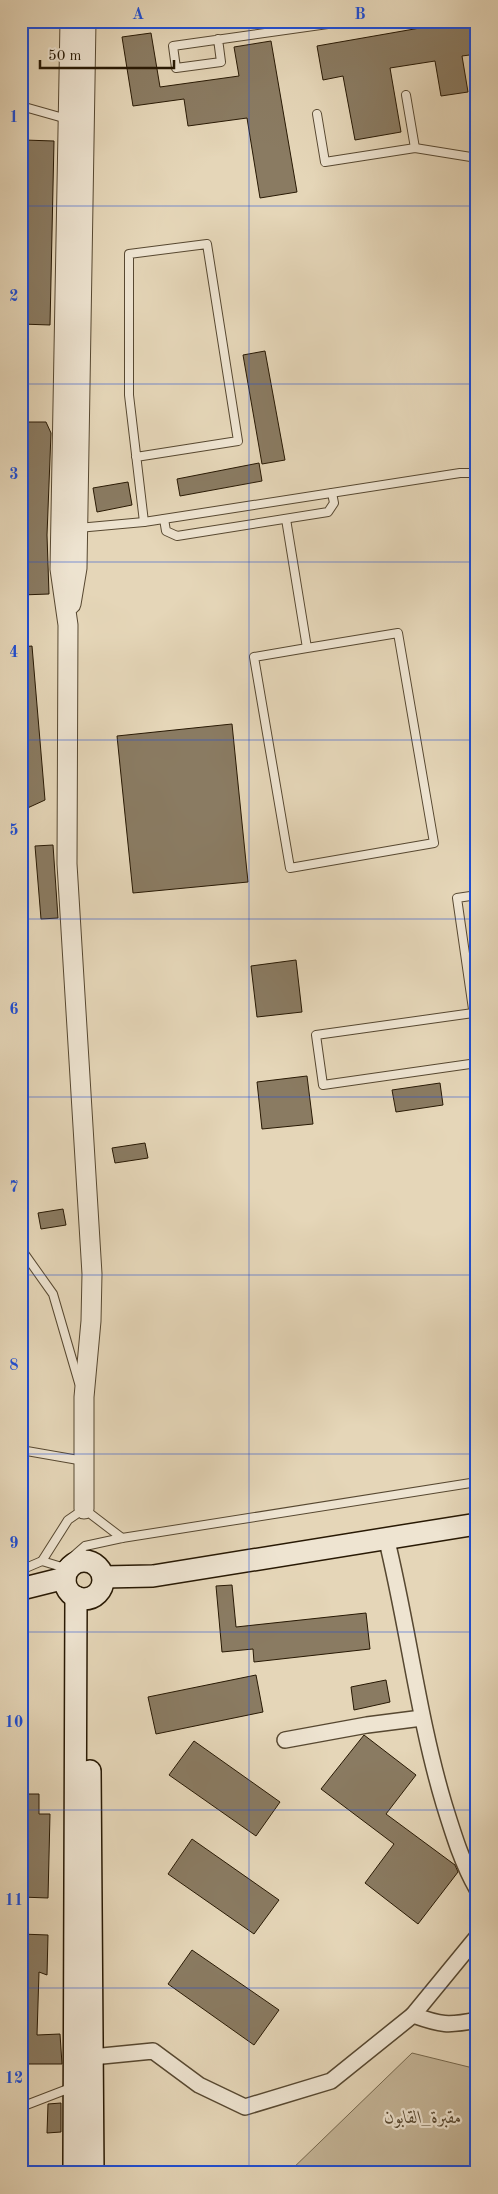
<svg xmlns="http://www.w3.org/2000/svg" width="498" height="2194" font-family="'Old Standard TT',Amiri,serif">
<rect width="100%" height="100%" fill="#e5d6b8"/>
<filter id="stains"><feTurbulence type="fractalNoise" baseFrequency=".004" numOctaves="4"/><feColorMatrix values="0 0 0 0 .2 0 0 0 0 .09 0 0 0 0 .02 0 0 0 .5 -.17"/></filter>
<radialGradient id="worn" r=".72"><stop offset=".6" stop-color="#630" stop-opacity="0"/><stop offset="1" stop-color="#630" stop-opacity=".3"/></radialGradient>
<polygon fill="#c5b699" stroke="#76684e" points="412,2053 477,2069 477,2173 288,2173"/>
<g fill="#8a7b62" stroke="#281904">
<polygon points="460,21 477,21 477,54 462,56 468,92 441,96 435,61 390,68 401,132 355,140 343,76 323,80 317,46"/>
<polygon points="151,33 160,87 239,76 234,47 271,41 297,192 260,198 247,118 188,126 184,99 133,106 122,37"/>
<polygon points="24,140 54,141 50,325 21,324 23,184 21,184 21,156"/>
<polygon points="265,351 285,460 262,464 243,355"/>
<polygon points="25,422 46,422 51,433 47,535 49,594 21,595"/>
<polygon points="259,463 262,481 180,496 177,479"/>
<polygon points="128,482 132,505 97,512 93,488"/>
<polygon points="32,646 45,800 21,811 21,647"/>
<polygon points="232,724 248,882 133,893 117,736"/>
<polygon points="53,845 58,918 41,919 35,846"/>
<polygon points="296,960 302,1012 257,1017 251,966"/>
<polygon points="307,1076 313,1124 262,1129 257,1082"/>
<polygon points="440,1083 443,1105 396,1112 392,1090"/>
<polygon points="145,1143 148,1158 115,1163 112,1148"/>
<polygon points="63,1209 66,1225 41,1229 38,1213"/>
<polygon points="232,1585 236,1627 366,1613 370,1649 254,1662 253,1649 222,1652 216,1586"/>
<polygon points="256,1675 263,1712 156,1734 148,1697"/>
<polygon points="386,1680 390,1702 354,1710 351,1687"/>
<polygon points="364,1735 416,1775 386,1814 455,1865 458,1872 418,1924 365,1883 394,1844 321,1789"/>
<polygon points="194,1741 280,1802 256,1836 169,1775"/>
<polygon points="21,1794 39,1794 39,1814 50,1814 48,1898 21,1897"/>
<polygon points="192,1839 279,1900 254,1934 168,1874"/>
<polygon points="21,1934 48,1935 47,1975 39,1972 37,2035 60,2034 62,2064 21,2064"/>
<polygon points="192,1950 279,2010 254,2045 168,1984"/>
<polygon points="61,2103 61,2132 47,2133 48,2104"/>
</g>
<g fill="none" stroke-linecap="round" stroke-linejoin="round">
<defs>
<g id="service">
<polyline points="218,39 221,62 176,68 173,46 349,21"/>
<polyline points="406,95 415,148"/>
<polyline points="21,106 67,119"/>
<polyline points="317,114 325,162 415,148 477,158"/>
<polyline points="136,457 238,441 207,244 129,254 129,395 144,522"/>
<polyline points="164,519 166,531 177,536 328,512 334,503 332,493"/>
<polyline points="286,519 307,648 398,633 434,843 290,868 254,657 307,648"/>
<polyline points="78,528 144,522 460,473 477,473"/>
<polyline points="477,895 457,898 477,1037"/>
<polyline points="473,1013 316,1035 323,1085 477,1063"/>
<polyline points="21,1249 53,1294 79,1383"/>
<polyline points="21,1450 84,1461"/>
<polyline points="42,1561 65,1568"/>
<polyline points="61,1567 85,1546 122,1538 477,1482"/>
<polyline points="21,1570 42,1561 68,1520 84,1509 122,1538"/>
<polyline points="21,2107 73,2087"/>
</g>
<g id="minor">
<path d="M386,1537c22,89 32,180 58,267 9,29 18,59 33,85"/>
<polyline points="285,1740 367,1725 422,1718"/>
<path d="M413,2015c28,10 35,11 64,5"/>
<polyline points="92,2057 153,2051 199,2085 245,2107 331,2081 413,2015 477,1937"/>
</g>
<g id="tertiary">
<polyline points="70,21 60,569 68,625 67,864 92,1274 91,1321 84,1397 84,1509"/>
<polyline points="71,604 77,568 86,21"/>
</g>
<g id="secondary">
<circle cx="84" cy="1580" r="19"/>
<polyline points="103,1577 153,1576 477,1524"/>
<polyline points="21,1589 65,1578"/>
<polyline points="90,1771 93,2173"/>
<polyline points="74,2173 76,1597"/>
</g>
</defs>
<use href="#service" stroke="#574831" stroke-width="10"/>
<use href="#minor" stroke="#574831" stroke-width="18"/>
<use href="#tertiary" stroke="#574831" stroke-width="21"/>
<use href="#secondary" stroke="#281904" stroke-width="24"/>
<use href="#service" stroke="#eee4d1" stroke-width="8"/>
<use href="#minor" stroke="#eee4d1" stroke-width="15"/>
<use href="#tertiary" stroke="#eee4d1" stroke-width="19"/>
<use href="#secondary" stroke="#eee4d1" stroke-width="21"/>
</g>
<path fill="none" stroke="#1d4ed8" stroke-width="1" stroke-opacity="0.55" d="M249,21v2152M21,206h456M21,384h456M21,562h456M21,740h456M21,919h456M21,1097h456M21,1275h456M21,1454h456M21,1632h456M21,1810h456M21,1988h456"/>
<g text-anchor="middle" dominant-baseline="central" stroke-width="4.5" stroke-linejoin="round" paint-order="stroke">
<g font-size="18" font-style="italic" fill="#574831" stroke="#eee4d1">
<text x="423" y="2118">مقبرة_القابون</text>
</g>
</g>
<rect width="498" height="2194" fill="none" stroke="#e5d6b8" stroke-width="55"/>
<path d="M40 60v8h134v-8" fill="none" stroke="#281904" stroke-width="2.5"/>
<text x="48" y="60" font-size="15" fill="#281904" stroke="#eee4d1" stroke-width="4" paint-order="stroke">50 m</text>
<rect x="28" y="28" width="442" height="2138" fill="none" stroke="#1d4ed8" stroke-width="2"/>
<g font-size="16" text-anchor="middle" font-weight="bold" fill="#1d4ed8">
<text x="138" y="19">A</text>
<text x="360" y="19">B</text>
<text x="14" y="122">1</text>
<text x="14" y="301">2</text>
<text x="14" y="479">3</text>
<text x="14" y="657">4</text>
<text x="14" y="835">5</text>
<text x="14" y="1014">6</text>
<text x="14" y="1192">7</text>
<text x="14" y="1370">8</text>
<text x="14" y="1548">9</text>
<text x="14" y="1727">10</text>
<text x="14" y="1905">11</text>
<text x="14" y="2083">12</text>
</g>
<rect width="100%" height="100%" filter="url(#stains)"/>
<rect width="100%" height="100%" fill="url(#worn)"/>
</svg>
